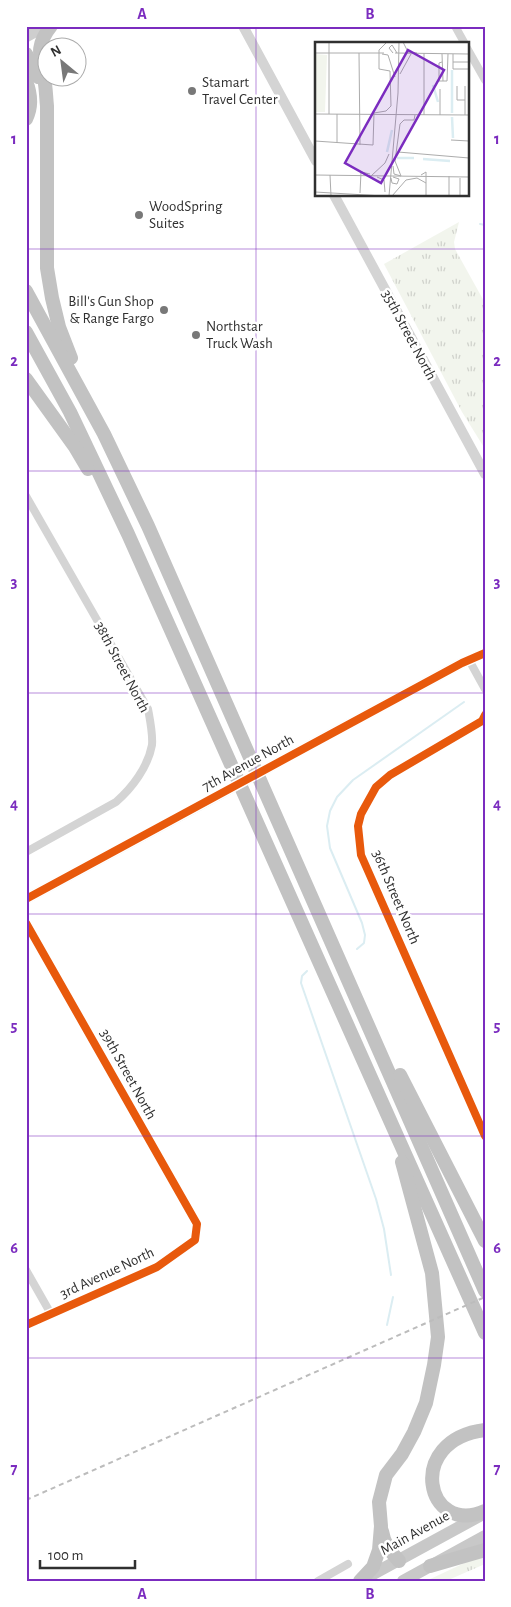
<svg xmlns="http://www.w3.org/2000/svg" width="511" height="1607" font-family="'Alegreya Sans',sans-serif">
<defs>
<pattern id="grass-tufts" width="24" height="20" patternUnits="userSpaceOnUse" patternTransform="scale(1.25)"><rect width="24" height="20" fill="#f2f5ed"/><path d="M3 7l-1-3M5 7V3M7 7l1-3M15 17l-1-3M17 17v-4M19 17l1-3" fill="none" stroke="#d0d2cc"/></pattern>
</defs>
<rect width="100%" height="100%" fill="#fff"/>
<g fill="url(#grass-tufts)">
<polygon points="459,222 454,242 455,249 485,303 485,449 462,412 384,264"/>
<polygon points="485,1557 485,1564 446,1581 426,1581 473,1559"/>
</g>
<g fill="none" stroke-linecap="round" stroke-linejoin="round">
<g stroke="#dbedf2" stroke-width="2">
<polyline points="480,224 485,225"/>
<polyline points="357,949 364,943 365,935 362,923 330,848 327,826 330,811 337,797 353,780 464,702"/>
<polyline points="307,971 302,976 301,983 376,1199 384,1229 391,1275"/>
<polyline points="387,1325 393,1297"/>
</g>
<g stroke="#d4d4d4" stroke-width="8">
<polyline points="455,26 465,44"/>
<polyline points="467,48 485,80"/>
<path d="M26,496l122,213c2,11 5,25 4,36 -4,22 -20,43 -36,57l-90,50"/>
<polyline points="469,660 485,689"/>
<polyline points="485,715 482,721 390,775 376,787 361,814 358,826 361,855 485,1136"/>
<polyline points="26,923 197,1224 195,1240 157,1267 26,1325"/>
<polyline points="26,1270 51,1314"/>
<polyline points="318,1581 348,1564"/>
</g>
<g stroke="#d4d4d4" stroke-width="10">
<polyline points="243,26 316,161"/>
<polyline points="334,195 485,474"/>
<polyline points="279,762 462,663 485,653"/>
<polyline points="26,899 217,796"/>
</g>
<polyline stroke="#cecece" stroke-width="11" points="26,37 46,26"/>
<g stroke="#c8c8c8" stroke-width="12">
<polyline points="364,1579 485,1513"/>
<polyline points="403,1581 485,1536"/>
</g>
<g stroke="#c2c2c2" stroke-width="14">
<path d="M51,26c-16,20 -11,30 -7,52 2,9 2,19 3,28v162l5,30 7,29 12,31"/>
<polyline points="26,54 38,77"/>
<path d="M26,81c5,13 6,26 0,38"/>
<polyline points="26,291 104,434 148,526 485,1291"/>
<polyline points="26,332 70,412 128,534 485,1333"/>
<polyline points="26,379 75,447 88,469"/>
<polyline points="400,1075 485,1241"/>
<path d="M485,1430c-81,10 -59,107 0,81"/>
<path d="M382,1531c2,13 8,20 17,30"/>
<polyline points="430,1566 485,1550"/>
<polyline points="360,1581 373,1567 379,1550 381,1526 379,1502 386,1475 402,1454 414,1432 426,1403 434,1365 438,1337 432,1273 402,1162"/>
</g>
<polyline stroke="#bcbcbc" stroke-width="2" stroke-dasharray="5 4" stroke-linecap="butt" points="26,1500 485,1297"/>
<polyline stroke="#d4d4d4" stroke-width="10" points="217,796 279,762"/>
<defs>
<g id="cycleway">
<polyline points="485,715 482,721 390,775 376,787 361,814 358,826 361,855 485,1136"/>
<polyline points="26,899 462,663 485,653"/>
<polyline points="26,923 197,1224 195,1240 157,1267 26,1325"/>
</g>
</defs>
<use href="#cycleway" stroke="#fff" stroke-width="11"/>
<use href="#cycleway" stroke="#e8590c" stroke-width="8"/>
</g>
<path fill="none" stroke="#7b2cbf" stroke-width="1" stroke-opacity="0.55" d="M256,26v1555M26,249h459M26,471h459M26,693h459M26,914h459M26,1136h459M26,1358h459"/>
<g fill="#787878" stroke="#fff" stroke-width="2">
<circle cx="192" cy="91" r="5"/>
<circle cx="139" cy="215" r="5"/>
<circle cx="164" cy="310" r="5"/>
<circle cx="196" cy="335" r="5"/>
</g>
<g text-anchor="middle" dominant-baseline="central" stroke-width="5" stroke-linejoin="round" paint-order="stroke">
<g font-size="15" fill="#303030" stroke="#fff" text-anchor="start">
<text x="202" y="82">Stamart<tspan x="202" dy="17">Travel Center</tspan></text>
<text x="149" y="206">WoodSpring<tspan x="149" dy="17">Suites</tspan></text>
<text x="154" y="301" text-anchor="end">Bill's Gun Shop<tspan x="154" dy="17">&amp; Range Fargo</tspan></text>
<text x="206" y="326">Northstar<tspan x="206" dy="17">Truck Wash</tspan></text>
</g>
<g font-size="15" fill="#303030" stroke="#fff">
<text transform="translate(409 335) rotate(62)">35th Street North</text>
<text transform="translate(122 667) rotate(62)">38th Street North</text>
<text transform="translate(248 763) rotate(-29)">7th Avenue North</text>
<text transform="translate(396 897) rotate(67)">36th Street North</text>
<text transform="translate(128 1074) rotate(61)">39th Street North</text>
<text transform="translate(107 1273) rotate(-25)">3rd Avenue North</text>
<text transform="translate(415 1533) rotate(-29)">Main Avenue</text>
</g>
</g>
<g transform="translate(315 42)">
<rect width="154" height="154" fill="#fff"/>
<path d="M0,12l12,1 -2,57h-10z" fill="#f2f5ed"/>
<path fill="none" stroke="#dbedf2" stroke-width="2.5" d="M137,28v43M118,43l5,17M137,75l1,21M72,110l5,-22M82,116h17M108,117l27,2"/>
<path fill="none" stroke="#acacac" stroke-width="1" d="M88,0l5,10 9,1M0,11h69M44,11l1,92M78,11l-4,-5 3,-3 5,8M80,11l74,1M67,12l6,1 7,22M127,12l1,27M138,12v15h16M127,20l-3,1v18h8l1,-27M138,20h16M85,32l11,-20M142,44v14h8M150,44v29M0,72l154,1M14,72v-72M22,72v29M109,73v-62M125,73v-26M136,98l18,1M0,99l58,4 1,-32 12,-2 5,-5 -1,-35 -11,-2v-19l8,-8M83,110l71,6M78,124l1,8 7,2M0,133l154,2M15,133l1,21M106,133l5,-3v24M56,134l14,-13 4,-9M86,134l-6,-15 5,-37 4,-4h10l1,-5M62,135l7,3 1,12M76,136l1,5 5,1 2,-5 -6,-2M0,150l68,4M45,151l1,-21 9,2M74,154l9,-103 1,-51M77,154l14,-16 11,-2 9,5M134,154v-20M145,154v-18"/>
<path fill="#7b2cbf" fill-opacity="0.15" stroke="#7b2cbf" stroke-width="2.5" d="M93,8l36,20 -63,113 -36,-20z"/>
<rect width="154" height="154" fill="none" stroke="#303030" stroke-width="2.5"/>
</g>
<rect width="511" height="1607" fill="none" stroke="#ffffff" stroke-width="55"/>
<g transform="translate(62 62) rotate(331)"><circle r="24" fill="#ffffff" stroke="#acacac"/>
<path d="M0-4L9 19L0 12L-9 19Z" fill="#787878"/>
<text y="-8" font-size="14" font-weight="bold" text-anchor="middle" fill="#303030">N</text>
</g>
<path d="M40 1560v8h95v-8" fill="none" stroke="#303030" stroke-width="2.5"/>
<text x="48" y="1560" font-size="15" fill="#303030" stroke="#ffffff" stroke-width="4" paint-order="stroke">100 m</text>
<rect x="28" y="28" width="456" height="1552" fill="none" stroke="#7b2cbf" stroke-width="2"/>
<g font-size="16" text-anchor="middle" font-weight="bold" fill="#7b2cbf">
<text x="142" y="19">A</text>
<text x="370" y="19">B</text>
<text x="14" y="144">1</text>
<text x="497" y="144">1</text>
<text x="14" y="366">2</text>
<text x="497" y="366">2</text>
<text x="14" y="587">3</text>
<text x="497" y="587">3</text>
<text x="14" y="809">4</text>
<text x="497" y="809">4</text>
<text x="14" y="1031">5</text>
<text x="497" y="1031">5</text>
<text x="14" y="1253">6</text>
<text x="497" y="1253">6</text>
<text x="14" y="1474">7</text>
<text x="497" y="1474">7</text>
<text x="142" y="1599">A</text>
<text x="370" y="1599">B</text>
</g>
</svg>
